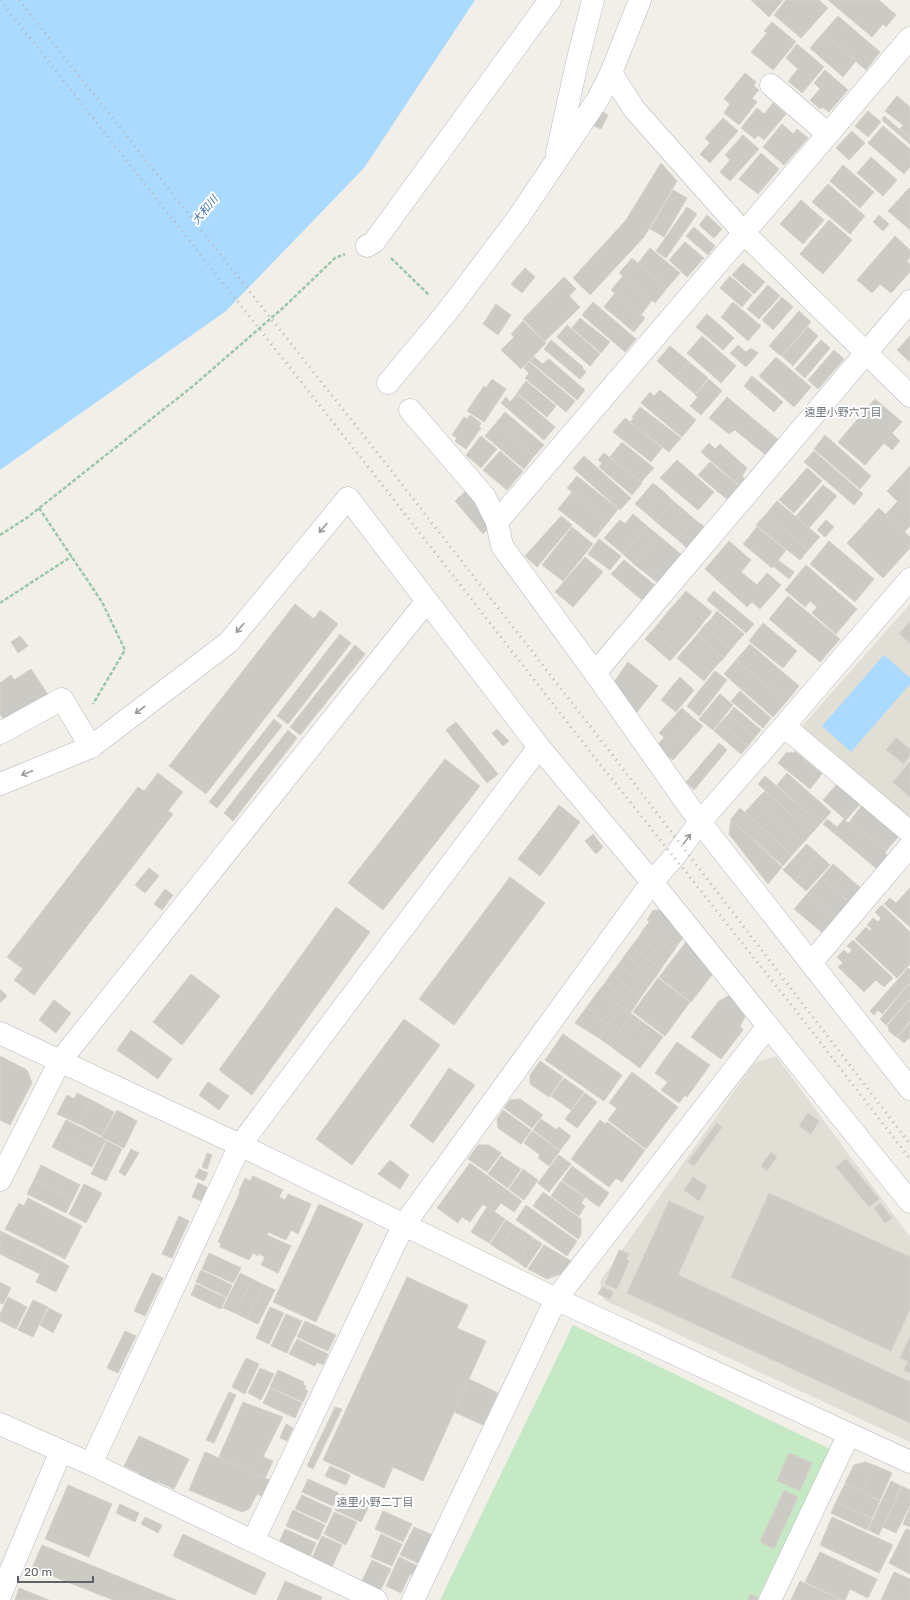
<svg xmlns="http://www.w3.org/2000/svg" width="910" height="1600" font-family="Rubik,'Noto Sans JP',sans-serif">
<rect width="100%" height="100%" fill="#f1efe8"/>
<g fill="#e1ded6">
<polygon points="910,604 910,823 806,735 803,725"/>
<polygon points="776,1056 910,1237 910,1442 604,1300 600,1281 754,1063"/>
</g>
<polygon fill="#c5e8c5" points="573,1325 830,1449 757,1600 440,1600"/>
<g fill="#aadaff">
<polygon points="0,0 475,0 364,168 226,311 0,470"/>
<polygon points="884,655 910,678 910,684 851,752 822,726"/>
</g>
<g fill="#cccac5" stroke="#d6d1c6">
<polygon points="751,0 783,0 769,17"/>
<polygon points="786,0 819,0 828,8 801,38 774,15"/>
<polygon points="828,0 879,0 896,15 886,27 883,24 872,37"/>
<polygon points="838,16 880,52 866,70 823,33"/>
<polygon points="772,22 796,42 773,70 751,52 767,33 764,31"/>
<polygon points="823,33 856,61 843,77 810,48"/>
<polygon points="797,44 824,67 802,93 788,81 798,69 786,58"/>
<polygon points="825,70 848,90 829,112 822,107 820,109 810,100 820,89 814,83"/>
<polygon points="745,73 756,82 754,86 759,90 752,98 757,102 739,125 724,113 730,104 724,99"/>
<polygon points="897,96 910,107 910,137 900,129 903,125 885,111"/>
<polygon points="773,103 786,114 764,140 758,135 755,139 741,128 757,108 764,114"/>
<polygon points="601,111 608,115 601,129 594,126"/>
<polygon points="868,111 881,122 868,137 855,126"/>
<polygon points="884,116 910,138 910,144 882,120"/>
<polygon points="723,118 738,131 710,163 700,154 710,143 705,138"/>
<polygon points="782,124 793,134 797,129 808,138 784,165 763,147"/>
<polygon points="883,126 910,149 910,167 904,174 868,143"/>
<polygon points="852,131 865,143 849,160 836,148"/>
<polygon points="743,135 759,149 730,181 720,172 730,160 725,155"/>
<polygon points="761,153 779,169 758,194 739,179"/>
<polygon points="871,157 897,180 883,196 857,173"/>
<polygon points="661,163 677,181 644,237 590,295 573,278 626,220"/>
<polygon points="843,165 874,192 860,208 830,181"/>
<polygon points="828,184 865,216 850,234 812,202"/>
<polygon points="909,188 910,189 910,230 888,211"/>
<polygon points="673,190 687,198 664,237 650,229"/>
<polygon points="801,200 824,220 803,244 780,224"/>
<polygon points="687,207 697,214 666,258 656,251"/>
<polygon points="707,215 722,229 714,238 699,225"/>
<polygon points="879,215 889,224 883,231 873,222"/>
<polygon points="829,220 852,240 823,274 800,254"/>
<polygon points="694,227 715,246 708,255 686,236"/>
<polygon points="895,236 910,250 910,258 907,261 910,264 910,272 891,293 880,284 872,293 857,280"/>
<polygon points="685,242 704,258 687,277 669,260"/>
<polygon points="650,248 680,273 667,288 638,263"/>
<polygon points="632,258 667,288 655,303 619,273"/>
<polygon points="743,263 765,282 754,294 732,275"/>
<polygon points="525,268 535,277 522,293 511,284"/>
<polygon points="623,276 652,300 641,315 611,290"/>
<polygon points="730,276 752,295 742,307 720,288"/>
<polygon points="564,277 576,289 569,296 580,307 545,341 523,319"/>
<polygon points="768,285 780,296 759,319 747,309"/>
<polygon points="615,293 645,318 634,332 604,307"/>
<polygon points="782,297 793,307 773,330 762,320"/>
<polygon points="593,302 636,339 625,352 582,315"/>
<polygon points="733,302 761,326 748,341 721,317"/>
<polygon points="496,304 511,315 498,335 483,324"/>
<polygon points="799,311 811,322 781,356 769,346"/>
<polygon points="707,314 734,338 723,350 696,327"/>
<polygon points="580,318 610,342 601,353 572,328"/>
<polygon points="523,321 546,343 521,369 501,350 514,337 511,334"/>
<polygon points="567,325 600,354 590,366 557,337"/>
<polygon points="808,327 818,336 793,366 782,356"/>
<polygon points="702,336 736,366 721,383 687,353"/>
<polygon points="910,336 910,362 897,350"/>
<polygon points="551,340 583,367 582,368 586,372 580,379 544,349"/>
<polygon points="821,340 830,348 805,378 795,369"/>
<polygon points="738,345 746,352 751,348 758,353 746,367 730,353"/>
<polygon points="670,346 689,362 675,377 657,361"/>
<polygon points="834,350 844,359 818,389 808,380"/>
<polygon points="534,357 543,364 549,359 585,390 577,400 530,361"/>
<polygon points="776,357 811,387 794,407 759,376"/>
<polygon points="529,362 575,401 566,412 525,378 529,373 524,368"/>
<polygon points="689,362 708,378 695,394 675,377"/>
<polygon points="752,376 783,402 774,412 744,386"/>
<polygon points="492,379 506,389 484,422 467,411 484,386 486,388"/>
<polygon points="709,379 722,391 701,415 690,406 698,397 695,395"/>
<polygon points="526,381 556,406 547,417 517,393"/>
<polygon points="660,390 696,420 682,437 641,403 650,392 654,396"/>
<polygon points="517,394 555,427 544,440 501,403 506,397 510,402"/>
<polygon points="727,397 780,441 767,456 735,430 729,434 709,418"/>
<polygon points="875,399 902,422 892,433 900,441 892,450 884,443 865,465 838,442"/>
<polygon points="640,407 681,438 669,452 630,422 634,418 632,417"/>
<polygon points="505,412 544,445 534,456 496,423"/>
<polygon points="470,415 481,423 479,427 481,428 466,449 455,441 457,438 452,435 464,417 467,419"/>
<polygon points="625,418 662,448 651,462 613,432"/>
<polygon points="496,423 534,456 524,469 485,436"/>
<polygon points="825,435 871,476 860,489 814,449"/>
<polygon points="481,436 497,449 481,468 466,455"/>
<polygon points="622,442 654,468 641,482 610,457"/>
<polygon points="709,443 715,449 720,444 747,468 742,476 746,480 740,486 701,452"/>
<polygon points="500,451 523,471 507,490 483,470"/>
<polygon points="814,451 863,494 854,505 804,462"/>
<polygon points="604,453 642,483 632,495 599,467 602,463 598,460"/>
<polygon points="584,456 631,498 620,510 573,468"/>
<polygon points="677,460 714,492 698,510 660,478"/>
<polygon points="710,462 740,487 728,500 698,475"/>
<polygon points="910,466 910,513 887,491"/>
<polygon points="807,468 822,481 794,513 779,500"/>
<polygon points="577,476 618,509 608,522 567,488"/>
<polygon points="653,483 664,492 646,513 635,504"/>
<polygon points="823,485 837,496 809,528 796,516"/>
<polygon points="467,490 489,522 490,527 483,534 455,501"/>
<polygon points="572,492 608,522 595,538 558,509"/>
<polygon points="664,492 673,501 656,522 646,513"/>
<polygon points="673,501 684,510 667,531 656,522"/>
<polygon points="777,501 820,537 808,550 766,514"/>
<polygon points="898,501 910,513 910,526 904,532 886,514"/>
<polygon points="879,508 910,537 910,548 883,578 847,543"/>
<polygon points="684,510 694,519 677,539 667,531"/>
<polygon points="633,514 647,526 623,554 604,538 620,520 625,524"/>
<polygon points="766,514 808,550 800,560 756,525"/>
<polygon points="561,516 572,525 537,567 525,556"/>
<polygon points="694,519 706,528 688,549 677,539"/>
<polygon points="826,520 834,527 825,537 817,530"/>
<polygon points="647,526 658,535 634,564 623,554"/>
<polygon points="572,527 593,544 563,581 542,565"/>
<polygon points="757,527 786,550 772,568 743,544"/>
<polygon points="658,535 682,555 658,583 634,564"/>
<polygon points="599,539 621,556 610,570 588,554"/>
<polygon points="729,541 751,560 741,572 757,585 767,573 781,585 760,609 752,602 747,607 705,569"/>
<polygon points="829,541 874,579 855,602 810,564"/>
<polygon points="585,557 603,572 573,607 555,592"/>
<polygon points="624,560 656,586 643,601 611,574"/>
<polygon points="778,560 794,572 789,579 773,566"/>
<polygon points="806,565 857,609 836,634 812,613 817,607 810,601 805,607 785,590"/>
<polygon points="686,591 712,612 705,620 680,598"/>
<polygon points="714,591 754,624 746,633 707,600"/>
<polygon points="788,596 840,639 820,662 769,619"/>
<polygon points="680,598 705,620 699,628 673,606"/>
<polygon points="295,604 314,619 320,610 338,624 206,794 169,766"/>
<polygon points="673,606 699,628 692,636 666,614"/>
<polygon points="717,611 744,634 737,642 711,619"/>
<polygon points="666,614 692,636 684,645 659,623"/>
<polygon points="711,619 737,642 731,649 704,626"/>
<polygon points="910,621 910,643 899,634"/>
<polygon points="659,623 684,645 677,653 652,631"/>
<polygon points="763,623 797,651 783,668 749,641"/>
<polygon points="704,626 731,649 724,658 697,635"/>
<polygon points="652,631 677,653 670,661 645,639"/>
<polygon points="340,634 351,643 288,724 277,716"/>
<polygon points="697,635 724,658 717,665 691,642"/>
<polygon points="20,636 28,646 18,653 11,642"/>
<polygon points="691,642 717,665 710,673 684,650"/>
<polygon points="750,644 799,686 786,702 736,660"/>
<polygon points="355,645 365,654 300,735 290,727"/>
<polygon points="684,650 710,673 704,681 677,658"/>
<polygon points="736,660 786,702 773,717 724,674"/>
<polygon points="628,662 658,686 636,713 614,682"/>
<polygon points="31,669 49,696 5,721 0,714 0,683 11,675 14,680"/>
<polygon points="715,671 727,680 699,716 687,706"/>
<polygon points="680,677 694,690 676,712 661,700"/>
<polygon points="740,691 771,718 763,728 731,701"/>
<polygon points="720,694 733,705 713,730 699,719"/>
<polygon points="734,707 761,730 755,737 728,715"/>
<polygon points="682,708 693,718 663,752 657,746 664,737 659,733"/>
<polygon points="728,715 755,737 748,746 720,723"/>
<polygon points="693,718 703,726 673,760 663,752"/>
<polygon points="274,719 282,726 217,808 209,802"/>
<polygon points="456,722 498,774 487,783 446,730"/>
<polygon points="720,723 748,746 741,754 714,731"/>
<polygon points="497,729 509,741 503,746 492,733"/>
<polygon points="288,730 297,738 233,821 224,813"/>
<polygon points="896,738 910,749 910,755 904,764 886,750"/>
<polygon points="719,743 727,750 694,790 686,782"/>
<polygon points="796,752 822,774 810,789 778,763 786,753"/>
<polygon points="445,759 480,786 383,910 348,883"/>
<polygon points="910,762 910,797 893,782"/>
<polygon points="158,773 183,792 168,811 173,814 34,995 14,980 23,969 7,957 138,787 144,791"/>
<polygon points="787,773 831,812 820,824 777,785"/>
<polygon points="765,776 820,824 812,833 758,784"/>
<polygon points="838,783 861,803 846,820 823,800"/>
<polygon points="765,791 812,833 803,843 756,800"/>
<polygon points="756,800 803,843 792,855 745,812"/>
<polygon points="559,805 580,822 540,876 518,859"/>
<polygon points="862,805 899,836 886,851 850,821"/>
<polygon points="740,808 792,855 783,866 731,819"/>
<polygon points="731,819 782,867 768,884 729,834"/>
<polygon points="827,819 837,827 844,819 848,823 850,821 886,851 885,853 888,856 877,869 823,824"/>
<polygon points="593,834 603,847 596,854 585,841"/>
<polygon points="807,844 818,854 795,881 783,870"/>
<polygon points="818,854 830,865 806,891 795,881"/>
<polygon points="833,864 862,889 850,903 821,878"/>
<polygon points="149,868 159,876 145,893 135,885"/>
<polygon points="510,877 545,903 454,1025 419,999"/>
<polygon points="821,878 850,903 837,919 807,894"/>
<polygon points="910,888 910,927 884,904 890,898 896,903"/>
<polygon points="165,889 173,895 162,910 154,904"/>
<polygon points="807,894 837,919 824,934 794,909"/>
<polygon points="882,905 910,932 910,964 897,978 855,939 866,927 870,931 872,929 867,925 873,918 878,922 881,918 875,912"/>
<polygon points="336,907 370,932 252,1095 219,1070"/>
<polygon points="653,910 663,910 674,922 672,926 684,937 678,944 647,920"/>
<polygon points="650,921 678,944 673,952 643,930"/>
<polygon points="643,930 673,952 667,960 638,938"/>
<polygon points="638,938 667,960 661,969 631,947"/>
<polygon points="853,940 893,978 884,987 876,980 864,992 838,967 843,963 837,957 844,950 848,954 852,950 847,946"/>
<polygon points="686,942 718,967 691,1002 659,977"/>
<polygon points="631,947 661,969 655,978 625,955"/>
<polygon points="625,955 655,978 648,987 618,965"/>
<polygon points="618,965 648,987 641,997 611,974"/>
<polygon points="908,968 910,970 910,982 882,1014 878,1010 874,1015 870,1011"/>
<polygon points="191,974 220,996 182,1045 153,1022"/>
<polygon points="611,974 641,997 635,1006 605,983"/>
<polygon points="658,978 690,1002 665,1036 633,1012"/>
<polygon points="605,983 635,1006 630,1013 599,990"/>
<polygon points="910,983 910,998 886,1025 880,1019"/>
<polygon points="0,989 7,996 0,1003"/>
<polygon points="599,990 622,1007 609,1025 586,1008"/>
<polygon points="730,995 745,1017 740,1026 743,1030 721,1059 691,1037 719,1001"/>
<polygon points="910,999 910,1021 896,1037 888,1030 889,1028 887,1026"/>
<polygon points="54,1000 71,1013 56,1033 39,1020"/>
<polygon points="622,1007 632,1014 609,1045 599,1038"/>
<polygon points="586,1008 609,1025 599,1038 575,1023"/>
<polygon points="632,1014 640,1020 618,1052 609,1045"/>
<polygon points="404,1019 440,1045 352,1165 316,1139"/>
<polygon points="640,1020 651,1028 628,1059 618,1052"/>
<polygon points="910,1023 910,1039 909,1038 904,1043 897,1037"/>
<polygon points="651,1028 663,1037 640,1068 628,1059"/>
<polygon points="131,1030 172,1059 158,1079 117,1050"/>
<polygon points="563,1034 622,1075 604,1101 545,1060"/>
<polygon points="677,1042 710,1065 687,1097 685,1095 679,1103 661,1090 668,1082 655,1073"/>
<polygon points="0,1056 27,1070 32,1083 10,1125 0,1120"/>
<polygon points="540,1061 563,1077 549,1097 530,1084 530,1075"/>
<polygon points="449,1068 475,1085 433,1143 410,1126"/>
<polygon points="632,1072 678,1107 646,1149 608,1120 617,1108 609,1103"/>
<polygon points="564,1078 584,1092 571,1110 551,1096"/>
<polygon points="208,1082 229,1096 219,1110 199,1095"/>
<polygon points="77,1093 91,1100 79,1124 57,1114 67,1095 74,1099"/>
<polygon points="585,1093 597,1102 577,1128 565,1119"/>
<polygon points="520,1099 543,1115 532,1128 504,1108 510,1100"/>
<polygon points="91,1100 114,1112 102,1136 79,1124"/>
<polygon points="117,1110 137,1121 124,1148 102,1137"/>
<polygon points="503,1110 531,1130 521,1144 498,1128 497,1119"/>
<polygon points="808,1113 819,1121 811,1134 799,1126"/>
<polygon points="541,1119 557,1130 559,1127 571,1136 560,1150 533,1130"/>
<polygon points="66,1120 106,1140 98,1155 58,1135"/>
<polygon points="600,1120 605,1124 607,1122 645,1150 622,1182 616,1178 609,1187 571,1159"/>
<polygon points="717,1123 722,1127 694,1166 688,1162"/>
<polygon points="532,1131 560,1151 549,1166 538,1158 540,1155 524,1143"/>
<polygon points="58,1135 98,1155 92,1167 52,1147"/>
<polygon points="107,1141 122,1149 106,1181 91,1174"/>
<polygon points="478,1145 489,1145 501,1153 487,1172 468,1159"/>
<polygon points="131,1149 139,1153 125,1176 119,1172"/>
<polygon points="771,1152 777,1157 767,1171 761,1166"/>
<polygon points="207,1153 212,1155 207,1169 202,1167"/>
<polygon points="559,1155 571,1164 549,1192 538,1183"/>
<polygon points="501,1156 521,1169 508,1188 488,1174"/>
<polygon points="846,1159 879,1199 869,1207 836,1167"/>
<polygon points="390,1160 409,1175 400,1189 378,1174"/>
<polygon points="470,1163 522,1201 514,1212 501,1203 494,1212 483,1204 470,1222 462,1217 458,1223 437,1208"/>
<polygon points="41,1165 80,1185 73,1199 34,1180"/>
<polygon points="572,1166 609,1193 599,1207 562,1180"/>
<polygon points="199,1169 208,1173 204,1181 195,1177"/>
<polygon points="523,1169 538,1180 524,1200 509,1189"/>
<polygon points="253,1176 283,1190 279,1197 285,1200 288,1194 311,1204 298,1234 291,1230 286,1240 268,1232 267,1235 291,1246 278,1273 261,1265 265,1257 258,1253 258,1256 253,1253 249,1260 220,1247 221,1243 218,1242 240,1192 239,1191 245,1178 250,1181"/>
<polygon points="693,1177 707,1186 699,1201 684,1190"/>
<polygon points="34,1180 73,1199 66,1213 27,1194"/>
<polygon points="561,1181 585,1198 581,1203 585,1206 579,1216 551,1196"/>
<polygon points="198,1183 207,1187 202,1201 192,1197"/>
<polygon points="84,1184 102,1193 86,1223 69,1214"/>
<polygon points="543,1192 581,1219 581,1235 578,1239 533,1206"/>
<polygon points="769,1193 910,1257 910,1309 891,1351 731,1277"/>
<polygon points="28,1198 82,1226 65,1259 5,1229 19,1203 24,1206"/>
<polygon points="669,1201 704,1217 678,1275 910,1382 910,1423 627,1293"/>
<polygon points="880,1203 892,1218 885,1223 874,1208"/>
<polygon points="319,1204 363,1224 316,1322 273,1302"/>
<polygon points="526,1205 577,1241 567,1256 516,1220"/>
<polygon points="487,1207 505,1219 489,1243 471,1232"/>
<polygon points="179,1216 189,1221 172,1258 162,1254"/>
<polygon points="506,1220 515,1226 499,1250 490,1244"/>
<polygon points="515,1226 525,1232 509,1256 499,1250"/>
<polygon points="0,1231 23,1242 14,1261 0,1254"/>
<polygon points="525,1232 533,1238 518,1262 509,1256"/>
<polygon points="533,1238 542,1244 526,1268 518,1262"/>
<polygon points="23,1242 49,1255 40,1274 14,1261"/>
<polygon points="544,1245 571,1261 561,1274 547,1279 528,1269"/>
<polygon points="619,1250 629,1254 626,1260 629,1261 617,1289 605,1284"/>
<polygon points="209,1253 241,1268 233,1283 202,1269"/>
<polygon points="49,1255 69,1266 56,1292 36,1282"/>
<polygon points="201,1270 232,1285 227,1297 196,1282"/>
<polygon points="152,1273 163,1278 145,1316 134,1311"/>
<polygon points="240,1273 252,1279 235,1313 223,1308"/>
<polygon points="407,1277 468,1305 457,1328 486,1341 423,1481 393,1467 384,1488 323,1460"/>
<polygon points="252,1279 264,1285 247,1319 235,1313"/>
<polygon points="0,1282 11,1288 3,1304 0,1303"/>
<polygon points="196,1284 226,1298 221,1309 191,1295"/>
<polygon points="264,1285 275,1290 258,1324 247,1319"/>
<polygon points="602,1287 613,1292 610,1299 598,1294"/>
<polygon points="8,1297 27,1307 16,1329 0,1321 0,1314"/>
<polygon points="33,1300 48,1307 33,1337 18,1330"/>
<polygon points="270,1307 284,1313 269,1344 256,1338"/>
<polygon points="49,1308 62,1315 53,1333 40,1325"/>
<polygon points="286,1314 302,1321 287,1353 271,1346"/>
<polygon points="305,1321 336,1335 328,1351 297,1337"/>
<polygon points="125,1331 136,1336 118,1373 107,1368"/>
<polygon points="910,1337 910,1373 904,1370 908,1361 900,1358"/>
<polygon points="297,1339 328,1354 323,1365 317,1362 315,1366 289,1354"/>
<polygon points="246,1358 259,1364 245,1394 232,1387"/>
<polygon points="260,1368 274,1374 261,1400 248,1393"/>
<polygon points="278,1370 304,1382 303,1385 306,1386 305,1390 308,1391 303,1402 270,1387"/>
<polygon points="469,1379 498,1393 483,1425 454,1412"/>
<polygon points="270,1388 302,1403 295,1418 263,1403"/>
<polygon points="229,1392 236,1395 214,1443 206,1440"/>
<polygon points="243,1402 283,1417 263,1457 273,1461 265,1478 218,1459"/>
<polygon points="335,1407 342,1409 313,1469 307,1466"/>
<polygon points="286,1424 293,1428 287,1441 280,1438"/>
<polygon points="139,1436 189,1459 174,1489 157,1481 156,1484 137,1475 139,1473 124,1466"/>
<polygon points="205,1452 272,1481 265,1498 257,1494 249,1509 242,1512 189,1490"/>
<polygon points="789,1453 812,1463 800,1491 777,1481"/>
<polygon points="865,1462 874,1465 862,1492 845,1483 854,1465"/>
<polygon points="874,1465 892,1473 880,1500 862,1492"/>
<polygon points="330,1466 350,1475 346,1485 325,1476"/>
<polygon points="308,1479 339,1493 333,1506 302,1492"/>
<polygon points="891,1481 901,1486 879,1535 868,1530"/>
<polygon points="845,1484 880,1501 872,1518 836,1502"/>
<polygon points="68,1485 112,1504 89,1557 45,1539"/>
<polygon points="902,1486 910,1490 910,1505 896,1533 883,1527"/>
<polygon points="784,1490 798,1497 774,1549 760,1542"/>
<polygon points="342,1494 369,1506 361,1522 335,1510"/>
<polygon points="302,1495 332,1509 326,1523 295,1509"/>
<polygon points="836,1502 872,1519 867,1530 831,1513"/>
<polygon points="120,1504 139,1513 135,1522 116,1513"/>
<polygon points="910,1508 910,1527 903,1524"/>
<polygon points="293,1510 325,1525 318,1540 286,1526"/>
<polygon points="383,1511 412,1524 403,1542 375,1529"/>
<polygon points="334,1512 357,1522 346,1545 324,1534"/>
<polygon points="145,1517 162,1525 158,1533 141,1524"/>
<polygon points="832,1517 893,1545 879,1573 820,1545"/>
<polygon points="414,1527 433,1535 420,1564 400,1555"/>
<polygon points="285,1529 316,1543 309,1559 278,1545"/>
<polygon points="906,1529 910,1530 910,1574 889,1563"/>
<polygon points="183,1534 266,1573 255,1595 173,1556"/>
<polygon points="381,1534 402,1544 392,1566 371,1557"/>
<polygon points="322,1536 342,1545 331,1569 311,1560"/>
<polygon points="42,1545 176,1600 113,1600 32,1568"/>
<polygon points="820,1552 877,1579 868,1598 850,1589 845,1600 843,1600 805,1582"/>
<polygon points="399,1557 418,1566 414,1576 410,1574 401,1593 386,1586"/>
<polygon points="372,1560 391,1569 380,1591 361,1583"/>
<polygon points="894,1572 910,1579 910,1600 881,1600"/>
<polygon points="285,1581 322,1597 321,1600 277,1600"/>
<polygon points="800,1581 826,1593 842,1600 791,1600"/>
<polygon points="19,1588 49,1600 15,1600"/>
<polygon points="750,1594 758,1597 757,1600 748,1600"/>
</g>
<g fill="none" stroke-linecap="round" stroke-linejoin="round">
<defs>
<g id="minor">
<polyline points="611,73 634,109 744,233 910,396"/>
<polyline points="771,85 828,134"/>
<polyline points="557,153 577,63 593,0"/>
<polyline points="367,246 374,242 550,0"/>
<polyline points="388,383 447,312 518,218 598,99 611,73 640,0"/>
<polyline points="410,410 484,496 497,522 502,546 595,673 700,822 910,1089"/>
<polyline points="497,522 910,38"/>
<polyline points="595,673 910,301"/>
<polyline points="784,726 910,832"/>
<polyline points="0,733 62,699 91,747"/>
<polyline points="0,784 91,747 229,642 348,498 539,747 652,882 910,1202"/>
<polyline points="811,963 910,846"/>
<polyline points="0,1033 240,1145 556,1299 910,1462"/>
<polyline points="0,1180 60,1061 426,602"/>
<polyline points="0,1424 91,1464 376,1600"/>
<polyline points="91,1464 240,1145 539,747"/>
<polyline points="253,1541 403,1226 652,882 674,857 700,822 784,726 910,579"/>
<polyline points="0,1596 61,1451"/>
<polyline points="413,1600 556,1299 768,1026"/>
<polyline points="770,1600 849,1434"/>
</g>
</defs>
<use href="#minor" stroke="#b5b8bc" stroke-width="23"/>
<g stroke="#9cc7a9" stroke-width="2.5" stroke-dasharray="4 2" stroke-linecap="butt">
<polyline points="391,258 429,295"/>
<polyline points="39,508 102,602 125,650 93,704"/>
<polyline points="0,535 28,517 193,386 284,307 335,258 345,254"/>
<polyline points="0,603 72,556"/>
</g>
<use href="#minor" stroke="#fff" stroke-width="22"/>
<g stroke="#b6b7b8" stroke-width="3" stroke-dasharray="1 5" stroke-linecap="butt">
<polyline points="0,0 384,487 592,754 797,1012 910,1159"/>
<polyline points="19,0 372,446 604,744 910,1144"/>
</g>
</g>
<defs><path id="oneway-shaft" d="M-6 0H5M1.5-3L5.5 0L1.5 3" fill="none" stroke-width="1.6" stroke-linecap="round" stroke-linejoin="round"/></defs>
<g stroke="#979a9d">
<use href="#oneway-shaft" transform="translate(323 528) rotate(130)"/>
<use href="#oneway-shaft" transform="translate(240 628) rotate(130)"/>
<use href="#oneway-shaft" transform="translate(140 710) rotate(143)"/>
<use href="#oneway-shaft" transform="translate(27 773) rotate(158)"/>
<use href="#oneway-shaft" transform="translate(687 839) rotate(-54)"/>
</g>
<g text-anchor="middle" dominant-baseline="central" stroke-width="4" stroke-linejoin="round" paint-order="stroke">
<g font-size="11" font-style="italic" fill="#4174aa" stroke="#fff">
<text transform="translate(205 210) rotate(-50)">大和川</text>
</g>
<g font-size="11" fill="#70757a" stroke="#fff">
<text x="843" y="412">遠里小野六丁目</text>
<text x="375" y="1502">遠里小野二丁目</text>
</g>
</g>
<path d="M18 1576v6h75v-6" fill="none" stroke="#5f6368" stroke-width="2"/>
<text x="24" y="1576" font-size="12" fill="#5f6368" stroke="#ffffff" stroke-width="3" paint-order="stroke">20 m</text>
</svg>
